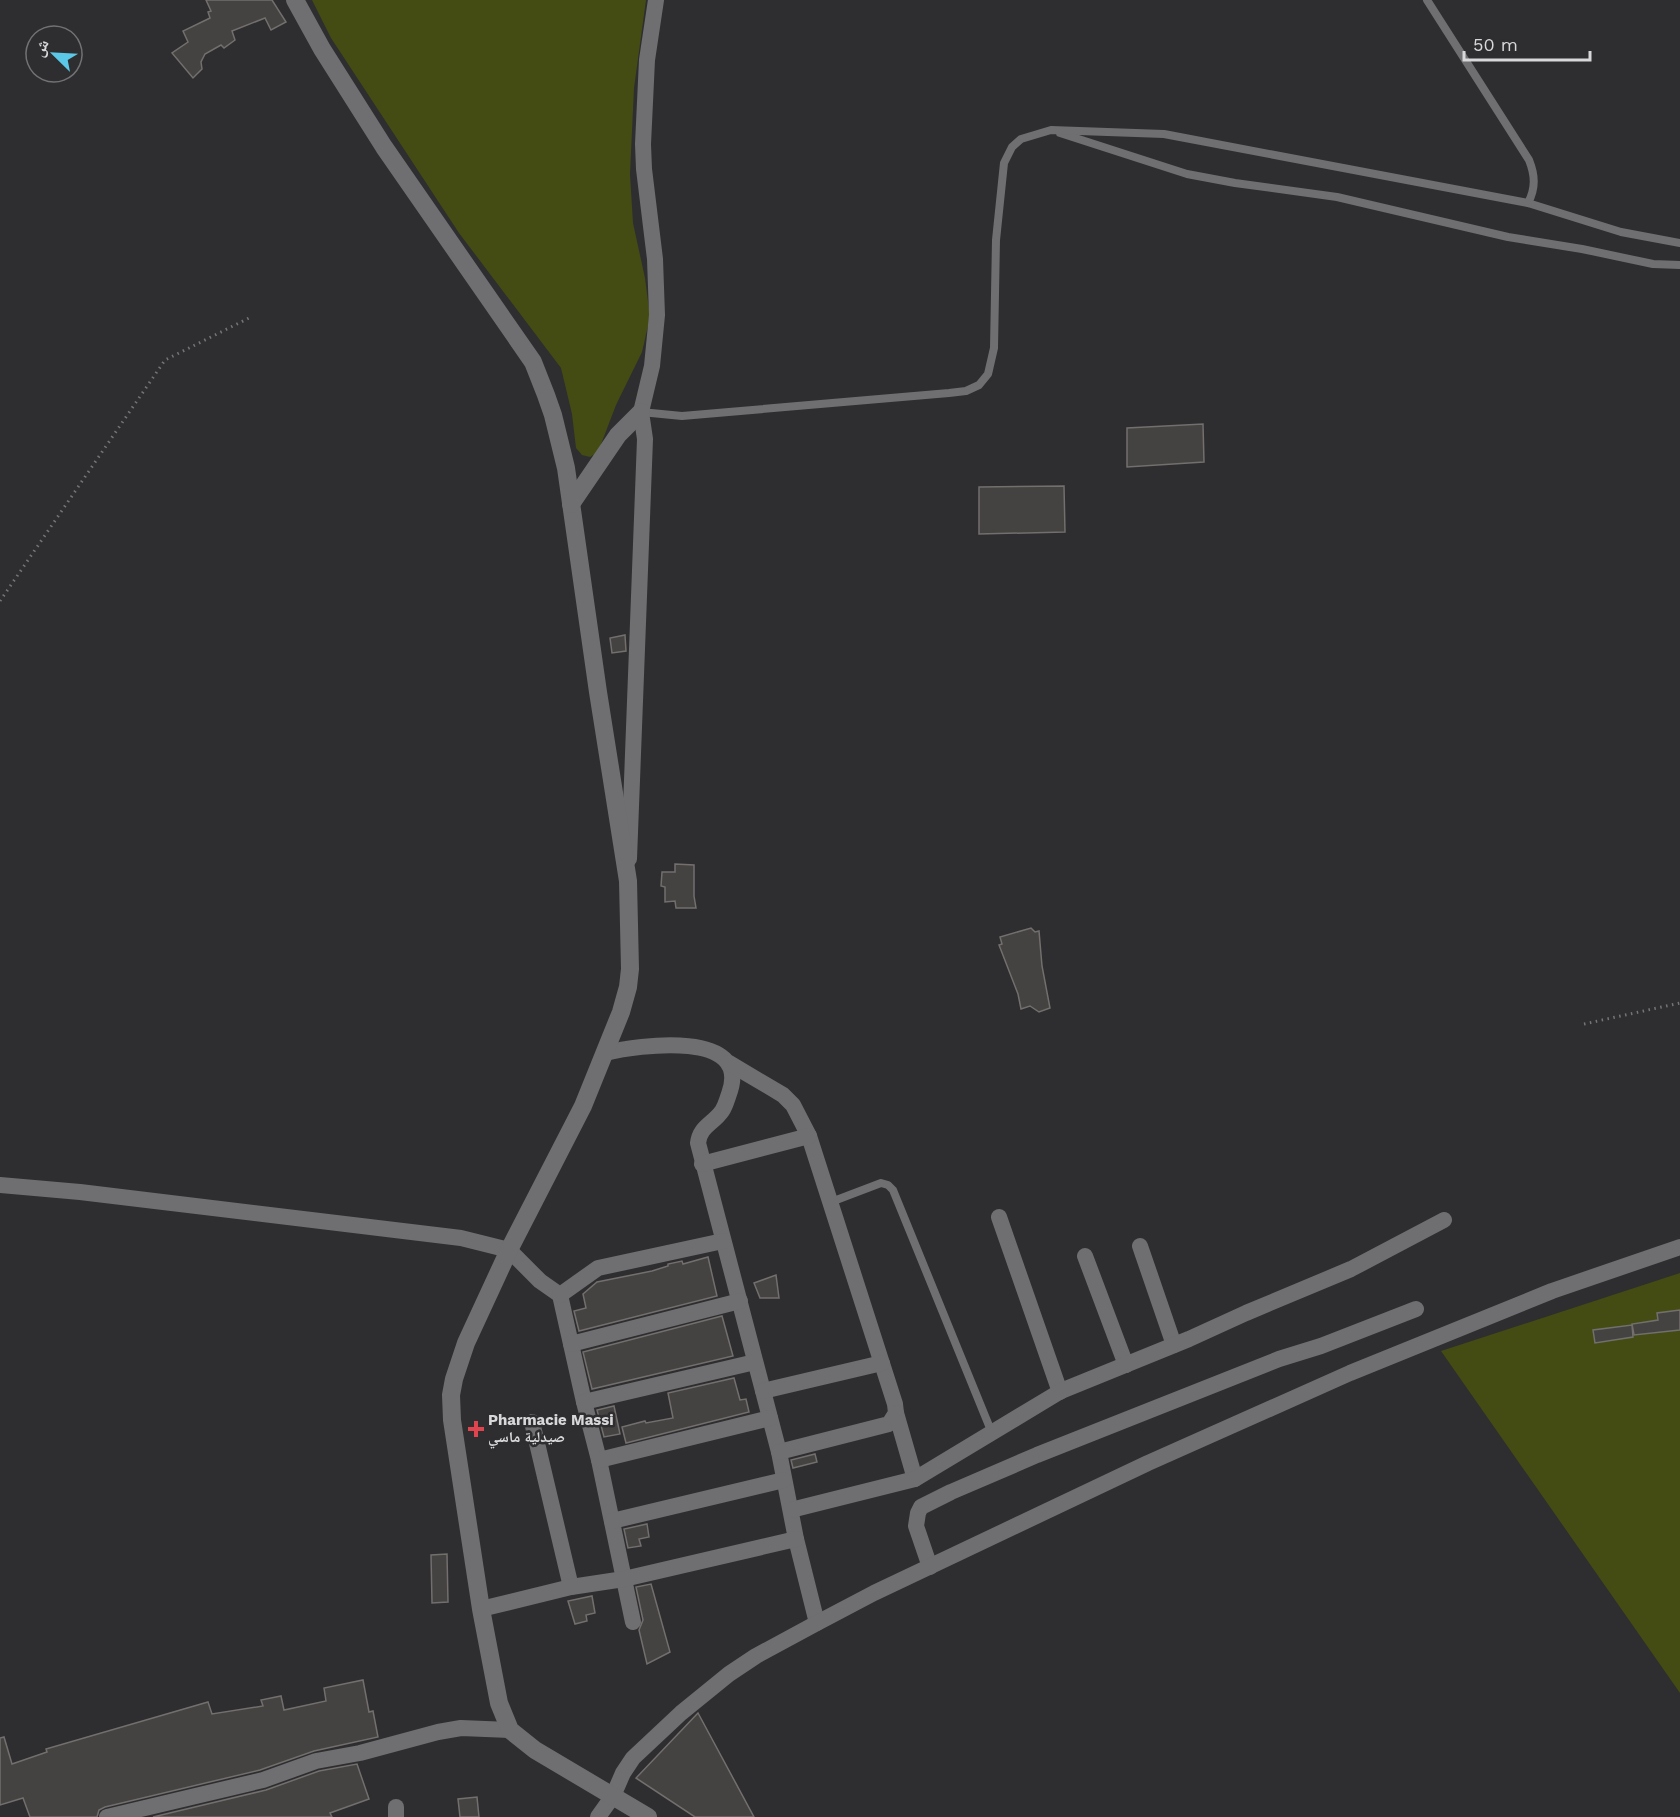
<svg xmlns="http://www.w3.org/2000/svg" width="1680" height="1817" font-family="'Work Sans','Noto Naskh Arabic',sans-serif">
<rect width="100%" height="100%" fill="#2e2d30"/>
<g fill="#444c13">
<polygon points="312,0 646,0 634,88 630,174 633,223 645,278 650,317 642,352 616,405 598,452 590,457 582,455 576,448 572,414 561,368 459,233 331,38"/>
<polygon points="1680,1273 1680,1693 1441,1351"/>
</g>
<g fill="#454341" stroke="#726f6d" stroke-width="1.5">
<polygon points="206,0 272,0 286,22 271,30 265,18 232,31 235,40 224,48 221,45 205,54 201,62 202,69 193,78 172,53 188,42 183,31 210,18 208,12 211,11"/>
<polygon points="1203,424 1204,462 1127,467 1127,428"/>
<polygon points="1064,486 1065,532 979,534 979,487"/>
<polygon points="625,635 626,651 612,653 610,638"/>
<polygon points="675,864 694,865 694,896 696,908 676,908 675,901 665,902 665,887 661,886 662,872 675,872"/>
<polygon points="1031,928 1035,932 1039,931 1042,966 1050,1008 1039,1012 1030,1006 1021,1009 1018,994 999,945 1002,944 1000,937"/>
<polygon points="708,1257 717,1296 579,1331 574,1311 586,1308 583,1294 597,1282 652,1271 668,1266 668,1264 682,1261 683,1264"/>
<polygon points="776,1275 779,1298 760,1298 754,1283"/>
<polygon points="1680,1310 1680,1330 1634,1335 1632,1324 1658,1320 1657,1313"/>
<polygon points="722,1316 733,1356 592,1389 583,1352"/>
<polygon points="1632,1325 1633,1337 1595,1343 1593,1330"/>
<polygon points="734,1378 740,1400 746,1399 749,1412 626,1443 622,1427 645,1421 646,1423 673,1418 668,1393"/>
<polygon points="614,1406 620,1434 604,1437 597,1410"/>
<polygon points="815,1454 817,1462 793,1468 791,1460"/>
<polygon points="647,1524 649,1537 639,1539 641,1546 628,1548 624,1529"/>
<polygon points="447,1554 448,1602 432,1603 431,1555"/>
<polygon points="651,1584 670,1652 647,1664 639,1630 643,1620 636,1587"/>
<polygon points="592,1596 595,1613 586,1615 587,1621 575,1624 568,1601"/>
<polygon points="363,1680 369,1712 373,1711 378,1737 314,1751 260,1770 105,1807 99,1810 97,1817 30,1817 23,1798 0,1805 0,1738 4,1737 12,1764 47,1752 46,1749 208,1702 212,1714 263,1706 261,1700 281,1696 284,1710 326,1701 324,1688"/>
<polygon points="698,1713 754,1817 695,1817 636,1778"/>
<polygon points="357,1764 369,1799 330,1813 332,1817 153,1817 266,1790 319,1771"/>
<polygon points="477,1797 479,1817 460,1817 458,1799"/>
</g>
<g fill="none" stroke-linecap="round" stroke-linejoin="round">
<g stroke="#757476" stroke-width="3" stroke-dasharray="1.5 4.5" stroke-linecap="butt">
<polyline points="0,601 165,360 249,318"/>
<polyline points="1584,1024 1680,1003"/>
</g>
<g stroke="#6f6e70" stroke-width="8">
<path d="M1427,0l102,160c6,15 7,28 -1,43"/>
<polyline points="1060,133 1187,174 1235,183 1337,197 1508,237 1582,249 1653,264 1680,265"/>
<polyline points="641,412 682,416 949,393 966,391 979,385 988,374 994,348 996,240 1004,163 1012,147 1021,139 1051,130 1164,134 1528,203 1621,232 1680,243"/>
<polyline points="831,1202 881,1183 888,1185 893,1190 992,1433"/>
</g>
<g stroke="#6f6e70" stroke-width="16">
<polyline points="629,859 645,439 641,412 652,366 657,315 655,259 644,169 643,144 647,60 656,0"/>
<path d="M605,1053c33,-8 148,-24 124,41 -2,6 -4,13 -7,17 -9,13 -22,15 -24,32l81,309 17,87 21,84"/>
<polyline points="729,1063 783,1095 793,1105 809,1136 895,1404 896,1413 889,1424 779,1452"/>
<polyline points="702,1164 809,1136"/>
<polyline points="0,1185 80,1192 461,1238 509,1250 540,1281 560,1295 584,1402 599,1460 633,1622"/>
<polyline points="999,1217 1060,1392"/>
<polyline points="1140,1246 1174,1345"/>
<polyline points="1085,1256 1126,1365"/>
<polyline points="560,1295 598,1268 723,1241"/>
<polyline points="571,1344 740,1301"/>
<polyline points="763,1391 882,1363"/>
<polyline points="584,1402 755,1362"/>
<polyline points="896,1413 915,1479"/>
<polyline points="532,1422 571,1587"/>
<polyline points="599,1460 770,1418"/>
<polyline points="791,1510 915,1479 1061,1391 1189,1339 1246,1313 1351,1269 1444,1220"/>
<polyline points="612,1521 784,1480"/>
<polyline points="930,1567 916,1526 918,1513 921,1507 951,1492 1037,1455 1279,1359 1321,1346 1416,1309"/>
<polyline points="481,1609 571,1587 624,1579 796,1539"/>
<polyline points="107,1817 263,1780 316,1761 360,1753 438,1732 461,1728 510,1730"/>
<polyline points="396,1817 396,1807"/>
<polyline points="598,1817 613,1796 623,1773 633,1758 681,1713 729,1674 756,1656 817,1623 874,1593 1148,1463 1350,1373 1552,1291 1680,1247"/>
</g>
<g stroke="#6f6e70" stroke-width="18">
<polyline points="295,0 322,49 384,147 533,362 546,395 553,415 566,468 598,692 628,881 630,969 628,987 621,1012 583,1106 509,1250 466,1343 454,1379 451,1395 452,1420 481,1609 499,1703 510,1730 535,1750 648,1817"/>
<polyline points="571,504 618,435 641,412"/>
</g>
</g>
<path fill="#e0444e" stroke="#2e2d30" stroke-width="2" d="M473 1420h6v6h6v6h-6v6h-6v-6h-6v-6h6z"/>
<g text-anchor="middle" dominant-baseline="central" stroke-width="5" stroke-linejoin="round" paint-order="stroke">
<g font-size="15" font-weight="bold" fill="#d8d7d9" stroke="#2e2d30" text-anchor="start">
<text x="488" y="1420">Pharmacie Massi<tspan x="488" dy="17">صيدلية ماسي</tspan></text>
</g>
</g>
<g transform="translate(54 54) rotate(294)"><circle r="28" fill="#2e2d30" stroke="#727174" stroke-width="1.5"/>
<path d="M0-4.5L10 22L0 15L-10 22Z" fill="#5bc8e7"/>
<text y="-9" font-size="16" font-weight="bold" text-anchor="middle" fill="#d8d7d9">ش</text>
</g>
<path d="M1464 51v9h126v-9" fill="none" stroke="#d8d7d9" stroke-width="3"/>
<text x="1473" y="51" font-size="18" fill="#d8d7d9" stroke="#2e2d30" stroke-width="4.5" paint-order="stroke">50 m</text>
</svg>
